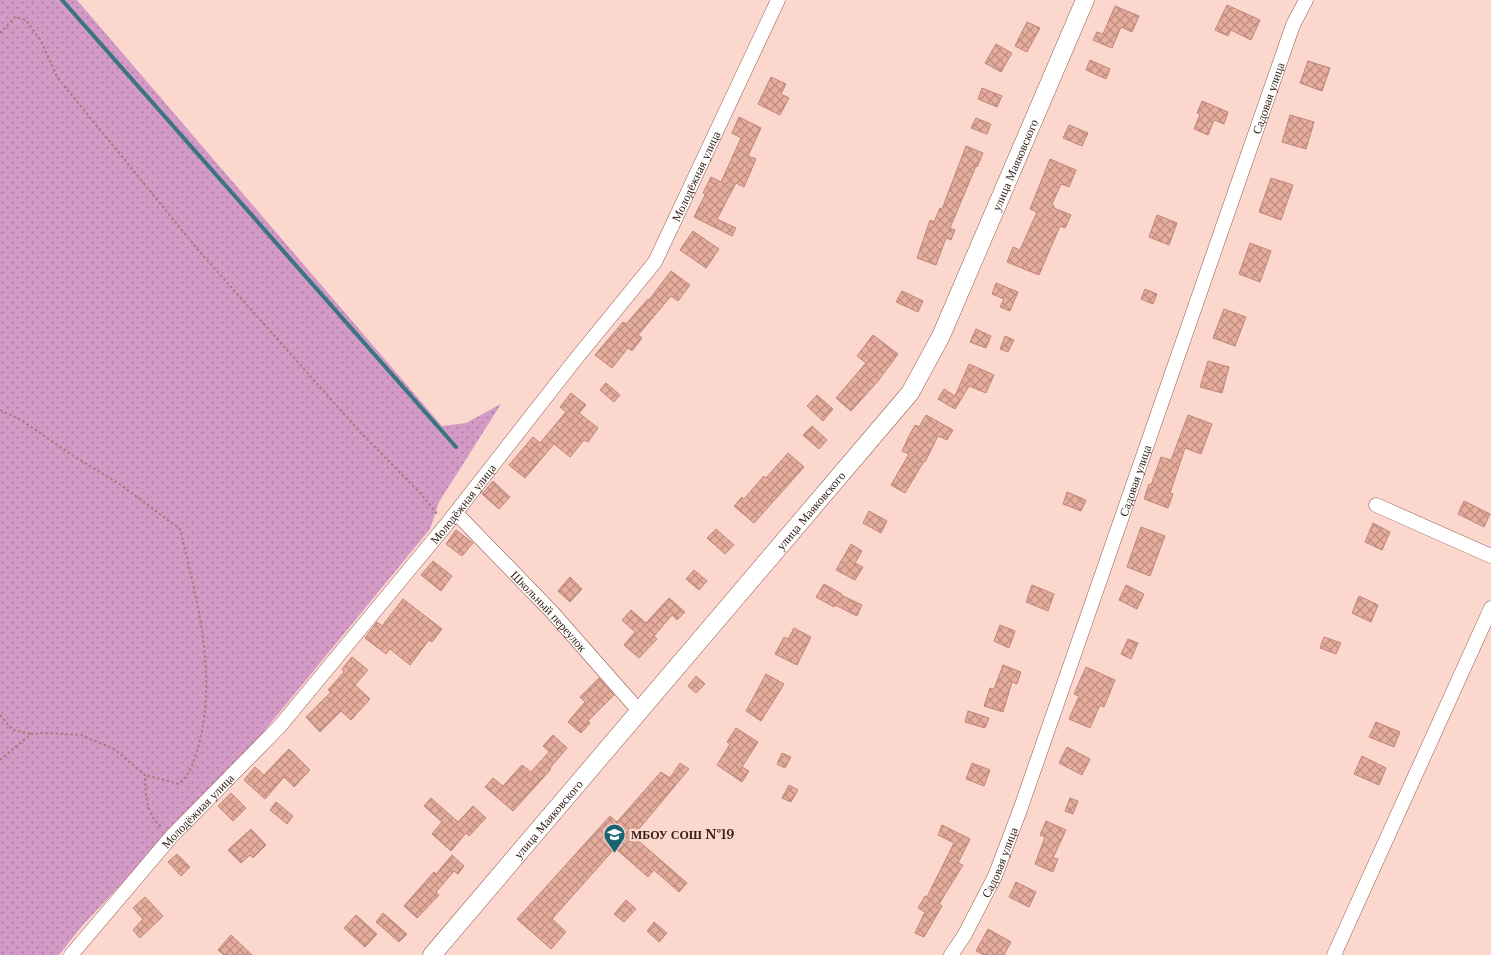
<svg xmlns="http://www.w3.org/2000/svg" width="1491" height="955" font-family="'Libre Baskerville',serif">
<defs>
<pattern id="grass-dots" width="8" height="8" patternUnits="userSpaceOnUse" patternTransform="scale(1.25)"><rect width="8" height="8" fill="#d39ac6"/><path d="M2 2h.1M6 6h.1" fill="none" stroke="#ac7da0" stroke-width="1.8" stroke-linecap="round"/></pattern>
<pattern id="building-cross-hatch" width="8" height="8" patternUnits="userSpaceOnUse" patternTransform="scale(1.25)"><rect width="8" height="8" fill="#e6ac9d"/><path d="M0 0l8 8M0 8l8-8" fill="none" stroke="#bb8c7f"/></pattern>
</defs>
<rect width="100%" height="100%" fill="#fcd7ce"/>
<polygon fill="url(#grass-dots)" points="0,0 77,0 442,426 466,423 501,404 439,502 430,529 261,735 82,926 59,955 0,955"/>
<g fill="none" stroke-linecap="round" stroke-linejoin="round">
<polyline stroke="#3b7581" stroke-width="4" points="62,0 456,447"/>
</g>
<g fill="url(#building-cross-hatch)" stroke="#bf8778">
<polygon points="1227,5 1260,20 1251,40 1231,30 1228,36 1215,30"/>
<polygon points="1115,6 1139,16 1132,32 1121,27 1112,48 1093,40 1097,32 1103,34"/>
<polygon points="1027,22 1040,28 1027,52 1015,46"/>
<polygon points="996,44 1012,53 1001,72 985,63"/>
<polygon points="1090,60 1110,69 1106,79 1086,70"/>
<polygon points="1308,61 1330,68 1322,91 1300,83"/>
<polygon points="771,77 786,84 781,94 789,98 780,115 758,104"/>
<polygon points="982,88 1002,96 997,107 978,99"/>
<polygon points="1202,101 1228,112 1224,124 1214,120 1208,135 1194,129 1200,114 1197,113"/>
<polygon points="1290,115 1314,122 1306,149 1282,142"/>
<polygon points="739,117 761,128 748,156 756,159 744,187 736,183 717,219 736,228 732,236 694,217 705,195 703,193 711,177 721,182 741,138 732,133"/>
<polygon points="976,118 991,124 987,134 971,128"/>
<polygon points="1069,125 1088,133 1082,146 1063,138"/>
<polygon points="966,146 983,153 977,167 976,166 950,228 955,230 951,240 946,238 936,265 917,258 930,220 934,222 940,208 942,209"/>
<polygon points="1050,159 1076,170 1069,187 1061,184 1052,204 1054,206 1054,208 1071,215 1065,228 1060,226 1039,275 1007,262 1013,247 1020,250 1037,212 1030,209"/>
<polygon points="1271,178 1293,185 1281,220 1259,212"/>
<polygon points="1157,215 1177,223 1169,245 1149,237"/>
<polygon points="693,231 719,249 706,268 680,250"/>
<polygon points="1250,243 1271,251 1260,282 1239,274"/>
<polygon points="671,271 690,285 678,301 671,296 638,335 642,338 632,351 628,348 612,368 595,355 623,322 626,324 648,299 649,300"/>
<polygon points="996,283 1018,292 1010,311 1000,307 1004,299 992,294"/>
<polygon points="1145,289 1157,294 1153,304 1141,299"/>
<polygon points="902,291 923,301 918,312 896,302"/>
<polygon points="1224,309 1246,317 1235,346 1213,338"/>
<polygon points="976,329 991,336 986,348 970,342"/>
<polygon points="873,335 898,354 878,381 851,411 836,398 866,363 857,356"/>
<polygon points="1005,336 1014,340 1008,352 1000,349"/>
<polygon points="1208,361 1229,367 1222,393 1200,387"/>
<polygon points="969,364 994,375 986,393 969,386 955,409 938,399 944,389 955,396"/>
<polygon points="606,383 620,395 614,402 600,390"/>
<polygon points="571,393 586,405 579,413 598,428 588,442 584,440 570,457 554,444 525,478 509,465 533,437 540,443 566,412 560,407"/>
<polygon points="817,395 833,409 823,421 807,406"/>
<polygon points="926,415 953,430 947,440 938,436 925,462 924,461 905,493 891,485 909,454 902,451 909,436 915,425 919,427"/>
<polygon points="1188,415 1212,424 1201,454 1185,448 1170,493 1173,494 1168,508 1144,499 1149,484 1151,485 1161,457 1171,460"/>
<polygon points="812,426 827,440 819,449 803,435"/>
<polygon points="788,453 804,467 754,523 734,506 742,497 744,499 764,476 766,478"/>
<polygon points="493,481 510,497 499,509 482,494"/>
<polygon points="1067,492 1086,500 1081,511 1063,504"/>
<polygon points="1464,501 1490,514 1484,527 1458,514"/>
<polygon points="869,511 887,521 881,533 863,523"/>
<polygon points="1373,523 1390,532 1382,550 1365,542"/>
<polygon points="1141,527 1165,536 1150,576 1127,567"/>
<polygon points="716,529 734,545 725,554 707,538"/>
<polygon points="456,530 473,543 462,556 446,544"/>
<polygon points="851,544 862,551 855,563 863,567 855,580 836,570"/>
<polygon points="433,561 452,576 441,591 421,575"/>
<polygon points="694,570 707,581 699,590 686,579"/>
<polygon points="570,577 582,589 570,602 558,591"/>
<polygon points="824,584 842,594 841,595 862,605 857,616 835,605 834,607 816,597"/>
<polygon points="1032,585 1054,594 1048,611 1026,602"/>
<polygon points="1126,585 1144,594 1137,609 1119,600"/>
<polygon points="1359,596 1378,605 1371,622 1352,613"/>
<polygon points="669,598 685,612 677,620 672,615 654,636 657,639 639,658 624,645 635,632 622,620 631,610 646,623"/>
<polygon points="403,599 442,629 432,642 429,640 410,665 390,649 386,654 365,638 377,622 382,626"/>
<polygon points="1000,625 1015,631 1009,648 994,641"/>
<polygon points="794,628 811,637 797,665 775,654 784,637 788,639"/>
<polygon points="1324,637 1341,643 1336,654 1320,648"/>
<polygon points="1128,639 1138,643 1131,659 1121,654"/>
<polygon points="352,657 368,670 355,685 370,699 351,720 341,711 320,732 306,717 331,692 328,690 344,672 342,669"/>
<polygon points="1003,665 1021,672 1017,684 1012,682 1003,712 984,706 990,688 994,689"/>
<polygon points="1086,667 1115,680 1104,707 1100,705 1090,728 1069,719 1079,696 1074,694"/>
<polygon points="766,674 784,684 761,721 746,711"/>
<polygon points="696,676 705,684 696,693 688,686"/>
<polygon points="599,678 614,695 588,721 590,723 581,733 568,722 585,702 580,697"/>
<polygon points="968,711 989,718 985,728 965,722"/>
<polygon points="1376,722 1400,732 1394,747 1369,737"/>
<polygon points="736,728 758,742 742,767 749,771 742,782 717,765 730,744 727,742"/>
<polygon points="553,735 567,748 550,768 551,769 513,811 485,787 493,778 503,786 522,765 531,772 549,752 543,746"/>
<polygon points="1067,747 1090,759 1082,775 1059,763"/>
<polygon points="289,749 310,770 294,787 284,777 265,799 244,780 255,767 264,775"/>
<polygon points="782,753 791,757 785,768 777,764"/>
<polygon points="1362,756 1386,768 1379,785 1354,774"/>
<polygon points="680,763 689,769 633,836 687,883 679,892 654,870 648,877 615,848 552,919 566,932 551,949 517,919 610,816 617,822 661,772 670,778"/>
<polygon points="972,763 990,770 984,786 966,779"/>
<polygon points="789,785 798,790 791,802 782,798"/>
<polygon points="231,793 246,808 233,821 218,806"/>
<polygon points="431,798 458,822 473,806 486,818 469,836 466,833 451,851 432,834 442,822 424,806"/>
<polygon points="1070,798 1078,801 1073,814 1065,811"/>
<polygon points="276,802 293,816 287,824 270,810"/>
<polygon points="1046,821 1066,830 1053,858 1058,859 1053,872 1035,864 1045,837 1040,835"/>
<polygon points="942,825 970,839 958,863 963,865 939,904 942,906 924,937 915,933 925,912 918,908 925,896 927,897 954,843 938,835"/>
<polygon points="251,829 266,845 253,858 250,855 241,863 228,850"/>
<polygon points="177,854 190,867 181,876 168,862"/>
<polygon points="452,855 464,866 458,874 454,871 436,892 439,895 417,918 404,906 434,872 436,874"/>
<polygon points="1016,882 1036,892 1029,907 1009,897"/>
<polygon points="145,897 163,916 140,938 133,930 143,919 133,908"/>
<polygon points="626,900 636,909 624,922 614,914"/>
<polygon points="383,913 407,934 399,942 376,922"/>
<polygon points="356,915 377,934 365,947 344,928"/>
<polygon points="654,922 667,933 659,942 647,931"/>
<polygon points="988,929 1011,942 1004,955 984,955 976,951"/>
<polygon points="231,935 252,955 224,955 218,950"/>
</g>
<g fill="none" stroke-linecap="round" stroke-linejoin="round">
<defs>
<g id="minor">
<polyline points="1376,505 1491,556"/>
<path id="s1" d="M456,513l96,99 88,100"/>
<path id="s2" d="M71,955l100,-118 109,-111 166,-201 129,-165 80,-98 123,-262"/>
<path id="s3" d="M951,955l13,-19 31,-60 25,-66 273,-785 13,-25"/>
<polyline points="1334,955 1491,608"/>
</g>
<g id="tertiary">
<path id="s4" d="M432,955l478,-562 31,-57 144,-336"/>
</g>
</defs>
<use href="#minor" stroke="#8f5a4d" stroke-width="15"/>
<use href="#tertiary" stroke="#8f5a4d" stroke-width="19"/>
<g stroke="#9f817a" stroke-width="2" stroke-dasharray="2.5 2.5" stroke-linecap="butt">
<polyline points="0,33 15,17 26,20 41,41 57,77 199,251 360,432 421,494 437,514"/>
<path d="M0,410l21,10 51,35 49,30 59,44c17,71 39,149 17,222 -5,14 -6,22 -18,33l-34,-9"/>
<polyline points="0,715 13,730 31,734"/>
<path d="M0,760l31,-26 13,-1 37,2 33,14 31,26c1,22 0,37 17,53"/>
</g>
<use href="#minor" stroke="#fff" stroke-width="14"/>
<use href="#tertiary" stroke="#fff" stroke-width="18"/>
</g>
<defs>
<symbol id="school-pin" viewBox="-11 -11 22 30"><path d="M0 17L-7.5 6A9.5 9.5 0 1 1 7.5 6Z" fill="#1b6372" stroke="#fcd7ce"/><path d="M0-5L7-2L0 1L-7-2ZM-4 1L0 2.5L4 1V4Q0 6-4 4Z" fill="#fff"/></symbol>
</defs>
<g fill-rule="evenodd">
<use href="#school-pin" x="602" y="822" width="25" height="34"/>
</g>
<g text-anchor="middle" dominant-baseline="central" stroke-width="4.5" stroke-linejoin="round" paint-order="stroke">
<g font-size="12" fill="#36201a" stroke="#fcd7ce">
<text stroke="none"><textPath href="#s3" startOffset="915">Садовая улица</textPath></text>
<text stroke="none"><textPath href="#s4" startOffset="989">улица Маяковского</textPath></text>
<text stroke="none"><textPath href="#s2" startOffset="1002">Молодёжная улица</textPath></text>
<text stroke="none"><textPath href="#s3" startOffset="510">Садовая улица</textPath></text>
<text stroke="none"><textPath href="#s2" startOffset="598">Молодёжная улица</textPath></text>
<text stroke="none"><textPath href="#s4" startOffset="584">улица Маяковского</textPath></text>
<text stroke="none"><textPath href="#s1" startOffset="135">Школьный переулок</textPath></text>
<text stroke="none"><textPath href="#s2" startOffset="192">Молодёжная улица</textPath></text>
<text stroke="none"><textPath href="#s4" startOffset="179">улица Маяковского</textPath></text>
<text stroke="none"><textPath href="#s3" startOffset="105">Садовая улица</textPath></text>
</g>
<g font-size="12" font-weight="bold" fill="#36201a" stroke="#fcd7ce" text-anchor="start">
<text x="631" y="834">МБОУ СОШ №19</text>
</g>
</g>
</svg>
